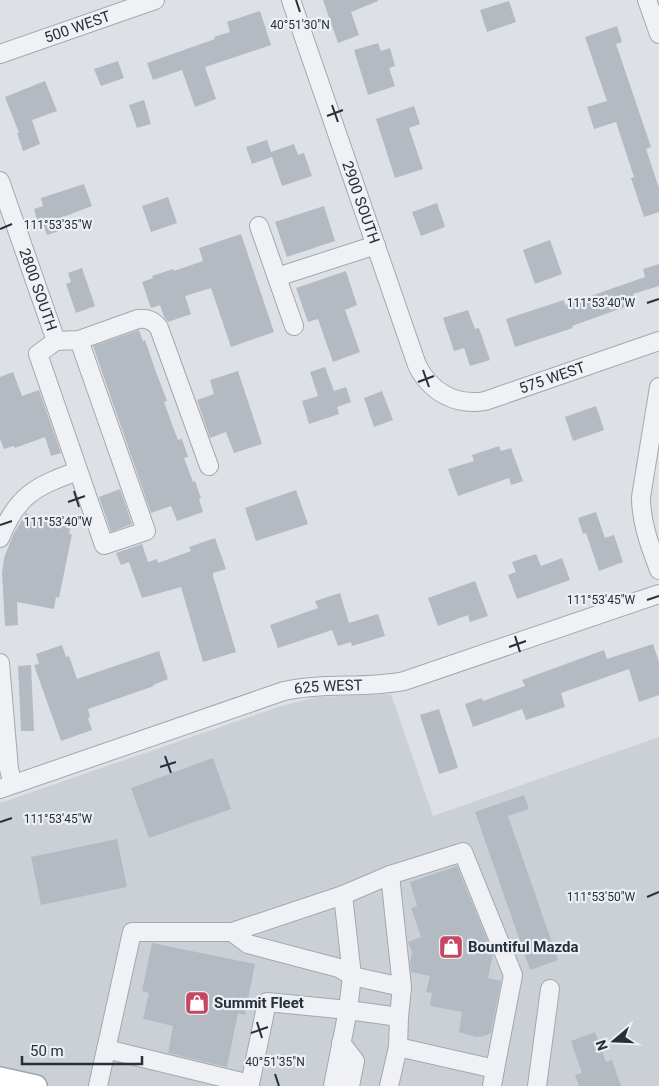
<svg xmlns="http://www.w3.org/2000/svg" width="659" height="1086" font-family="Roboto,sans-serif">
<rect width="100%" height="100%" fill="#dde1e6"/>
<polygon fill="#cbd0d7" points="391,694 433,816 659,737 659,1086 0,1086 0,803 281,706 317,697"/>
<g fill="#b4bac2">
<polygon points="323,0 378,0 378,1 351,12 359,35 338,43"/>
<polygon points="509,1 516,22 487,32 480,10"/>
<polygon points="260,11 271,45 205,67 216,99 195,107 182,70 153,80 147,63 215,39 214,37 230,32 227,22"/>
<polygon points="617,26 622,42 616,44 651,147 646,149 659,188 659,212 644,217 631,178 634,177 616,122 594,129 587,107 607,101 585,37"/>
<polygon points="378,43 381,51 390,48 395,66 389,68 395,86 368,95 354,50"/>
<polygon points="118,61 124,78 101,86 94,69"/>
<polygon points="45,81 57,111 32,120 40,144 23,151 17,133 19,133 5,97"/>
<polygon points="144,100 151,124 137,128 129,105"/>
<polygon points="414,106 420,124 409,128 423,169 395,178 376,119"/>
<polygon points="267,140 271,152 294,144 298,155 304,153 312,176 282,186 272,157 252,164 246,147"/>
<polygon points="84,184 92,206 63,217 66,229 47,235 44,226 39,227 34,209 43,206 41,198"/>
<polygon points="168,197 177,223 151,232 142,206"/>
<polygon points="437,203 445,227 421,236 412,212"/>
<polygon points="324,206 335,241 287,257 275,222"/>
<polygon points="241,234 274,332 231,347 211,288 185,296 191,314 168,322 164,317 160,305 151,308 142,282 153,278 152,276 173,269 174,271 203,261 199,248"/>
<polygon points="550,240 562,274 535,284 523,250"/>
<polygon points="659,264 659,286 633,294 636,303 572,326 573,328 515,347 506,319 564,300 565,305 645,277 643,269"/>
<polygon points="82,268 95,306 76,313 66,284 71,282 68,273"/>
<polygon points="346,271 357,305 345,310 360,352 333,362 318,319 308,322 296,288"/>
<polygon points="468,310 475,329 479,328 490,360 470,366 464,348 454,351 443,318"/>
<polygon points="139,330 143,341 145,340 156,372 167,401 164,402 173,427 178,440 182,439 188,457 184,458 193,482 195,481 201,498 199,499 203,512 177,521 171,506 151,513 93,346"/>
<polygon points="325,367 334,391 346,387 351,402 337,407 339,414 309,424 302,401 318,396 310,372"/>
<polygon points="238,371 262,444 234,453 226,432 210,438 197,400 214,394 210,380"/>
<polygon points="13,372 22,396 39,390 61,453 51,456 45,437 15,448 14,446 4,449 0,439 0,377"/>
<polygon points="382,391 393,420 374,427 364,398"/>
<polygon points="596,406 604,430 573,441 565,417"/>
<polygon points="499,446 501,451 511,448 523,481 511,485 509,478 458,496 448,469 474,461 472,455"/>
<polygon points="120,489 132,524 111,532 99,497"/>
<polygon points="296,490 308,524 256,541 245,508"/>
<polygon points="596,512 605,538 614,535 623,562 599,571 586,533 583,534 578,518"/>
<polygon points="26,513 43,523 44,516 72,521 69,534 72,534 59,598 56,597 54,609 17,602 18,625 5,626 2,573 4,558 13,535"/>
<polygon points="215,538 226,569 213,573 213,576 236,652 203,662 181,587 142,598 129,562 121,565 116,553 142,544 148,562 157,559 158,563 191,551 189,547"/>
<polygon points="536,554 541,566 562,558 570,580 517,599 508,575 516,572 512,562"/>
<polygon points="475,581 488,616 470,622 468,615 438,626 428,598"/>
<polygon points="340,593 349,623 378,614 385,636 352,646 351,642 338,646 332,630 278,648 270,625 318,608 315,601"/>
<polygon points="653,644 659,662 659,695 639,702 629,669 561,693 565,707 526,720 522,709 473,727 465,704 482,698 483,701 525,686 522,680 604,650 607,659"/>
<polygon points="62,645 66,657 69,656 77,679 159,651 168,679 153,685 154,686 88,709 90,717 88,718 92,730 61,741 34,665 39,664 36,654"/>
<polygon points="31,665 34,731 21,731 18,666"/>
<polygon points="439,709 458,768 439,774 420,715"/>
<polygon points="213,758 231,809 149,838 131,788"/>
<polygon points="524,795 529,809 508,816 558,960 530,970 475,812"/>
<polygon points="117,839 127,887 41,905 31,857"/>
<polygon points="457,866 493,954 488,978 501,981 491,1033 484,1036 476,1037 459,1032 462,1012 430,1006 432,993 426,992 430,976 411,972 410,963 412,952 408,942 421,937 411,908 417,906 410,882"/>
<polygon points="152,943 255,964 245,1015 238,1013 227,1067 168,1053 173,1026 143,1019 149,993 142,991"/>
<polygon points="595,1032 606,1062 612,1060 621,1086 579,1086 575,1075 582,1073 571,1041"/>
</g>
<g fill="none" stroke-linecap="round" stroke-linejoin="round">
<defs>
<g id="minor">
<path id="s1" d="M291,0l126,365c13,27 39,41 68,36l174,-60"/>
<polyline points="647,0 659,34"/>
<path id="s2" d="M0,54l155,-54"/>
<path id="s3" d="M0,181l56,160"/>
<polyline points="259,226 294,326"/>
<polyline points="277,277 376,245"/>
<path d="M79,340l67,191 -42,14 -66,-191 18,-13 23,-1 59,-21c9,-1 16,2 21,9l50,138"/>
<path d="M659,387l-18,110c0,26 9,49 18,73"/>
<path d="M0,538c17,-43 36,-52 78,-67"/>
<polyline points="0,663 9,769 13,784"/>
<path id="s4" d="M0,789l284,-98c41,-9 80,-2 120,-10l255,-87"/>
<polyline points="390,875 402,987 399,1017"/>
<polyline points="232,932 248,944 339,968 352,976 402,987"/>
<polyline points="341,1043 355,1061 350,1086"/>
<polyline points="398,1047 495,1069 492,1086"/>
<polyline points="106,1049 250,1084 267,1002 348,1010 399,1017 398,1047 389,1086"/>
<polyline points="98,1086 132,932 232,932 343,895"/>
<polyline points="333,1086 348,1010 352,976 343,895 390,875 463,852 513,975 495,1069"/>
<polyline points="537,1086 550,989"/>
</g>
<polyline id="major" points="0,1078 36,1086"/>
</defs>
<use href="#minor" stroke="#a3a8af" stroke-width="20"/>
<use href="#major" stroke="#9da6b1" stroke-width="24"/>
<use href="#minor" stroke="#eff1f4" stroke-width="18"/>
<use href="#major" stroke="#fff" stroke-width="21"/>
</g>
<path fill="none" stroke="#272f3b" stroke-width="2" d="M296,0l4,12M332,105l6,17M327,116l16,-6M0,229l12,-5M647,303l12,-4M423,370l6,17M418,382l16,-6M74,491l5,16M68,502l17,-6M0,525l12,-4M647,600l12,-4M515,636l5,16M509,647l17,-6M165,756l6,17M160,767l16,-5M0,822l12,-4M647,897l12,-5M257,1022l5,16M251,1033l17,-6M275,1074l4,12"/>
<defs>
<symbol id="shop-square" viewBox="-11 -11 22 22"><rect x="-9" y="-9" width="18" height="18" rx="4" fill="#c64760" stroke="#eceff4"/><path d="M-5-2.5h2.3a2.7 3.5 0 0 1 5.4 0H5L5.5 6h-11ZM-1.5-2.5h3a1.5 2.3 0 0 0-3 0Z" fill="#fff"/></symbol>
</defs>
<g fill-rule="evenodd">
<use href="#shop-square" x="437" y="933" width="28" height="28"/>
<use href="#shop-square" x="183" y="989" width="28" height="28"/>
</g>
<g text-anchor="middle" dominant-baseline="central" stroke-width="4.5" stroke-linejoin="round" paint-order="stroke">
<g font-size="15" fill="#272f3b" stroke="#eceff4">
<text stroke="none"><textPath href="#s2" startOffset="82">500 WEST</textPath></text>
<text stroke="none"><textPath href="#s1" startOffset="214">2900 SOUTH</textPath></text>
<text stroke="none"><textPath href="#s3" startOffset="115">2800 SOUTH</textPath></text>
<text stroke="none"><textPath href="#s1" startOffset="540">575 WEST</textPath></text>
<text stroke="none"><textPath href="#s4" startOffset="345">625 WEST</textPath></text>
</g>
<g font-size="15" font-weight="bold" fill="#272f3b" stroke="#eceff4" text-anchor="start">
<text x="468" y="947">Bountiful Mazda</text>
<text x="214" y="1003">Summit Fleet</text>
</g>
</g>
<g font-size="12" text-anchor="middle" fill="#272f3b" stroke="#eceff4" stroke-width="4.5" stroke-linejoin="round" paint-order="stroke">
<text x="300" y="29">40°51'30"N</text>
<text x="58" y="229">111°53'35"W</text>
<text x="601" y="307">111°53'40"W</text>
<text x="58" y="526">111°53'40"W</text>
<text x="601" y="604">111°53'45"W</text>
<text x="58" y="823">111°53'45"W</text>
<text x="601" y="901">111°53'50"W</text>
<text x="275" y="1066">40°51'35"N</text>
</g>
<g transform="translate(614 1041) rotate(251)" stroke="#eceff4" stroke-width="4" paint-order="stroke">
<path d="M0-4L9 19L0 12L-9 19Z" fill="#272f3b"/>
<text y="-8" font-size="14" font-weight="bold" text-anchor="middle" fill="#272f3b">N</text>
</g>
<path d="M22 1056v8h120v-8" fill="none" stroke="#272f3b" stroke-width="2.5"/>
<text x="30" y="1056" font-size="15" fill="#272f3b" stroke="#eceff4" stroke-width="4" paint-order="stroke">50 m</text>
</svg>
